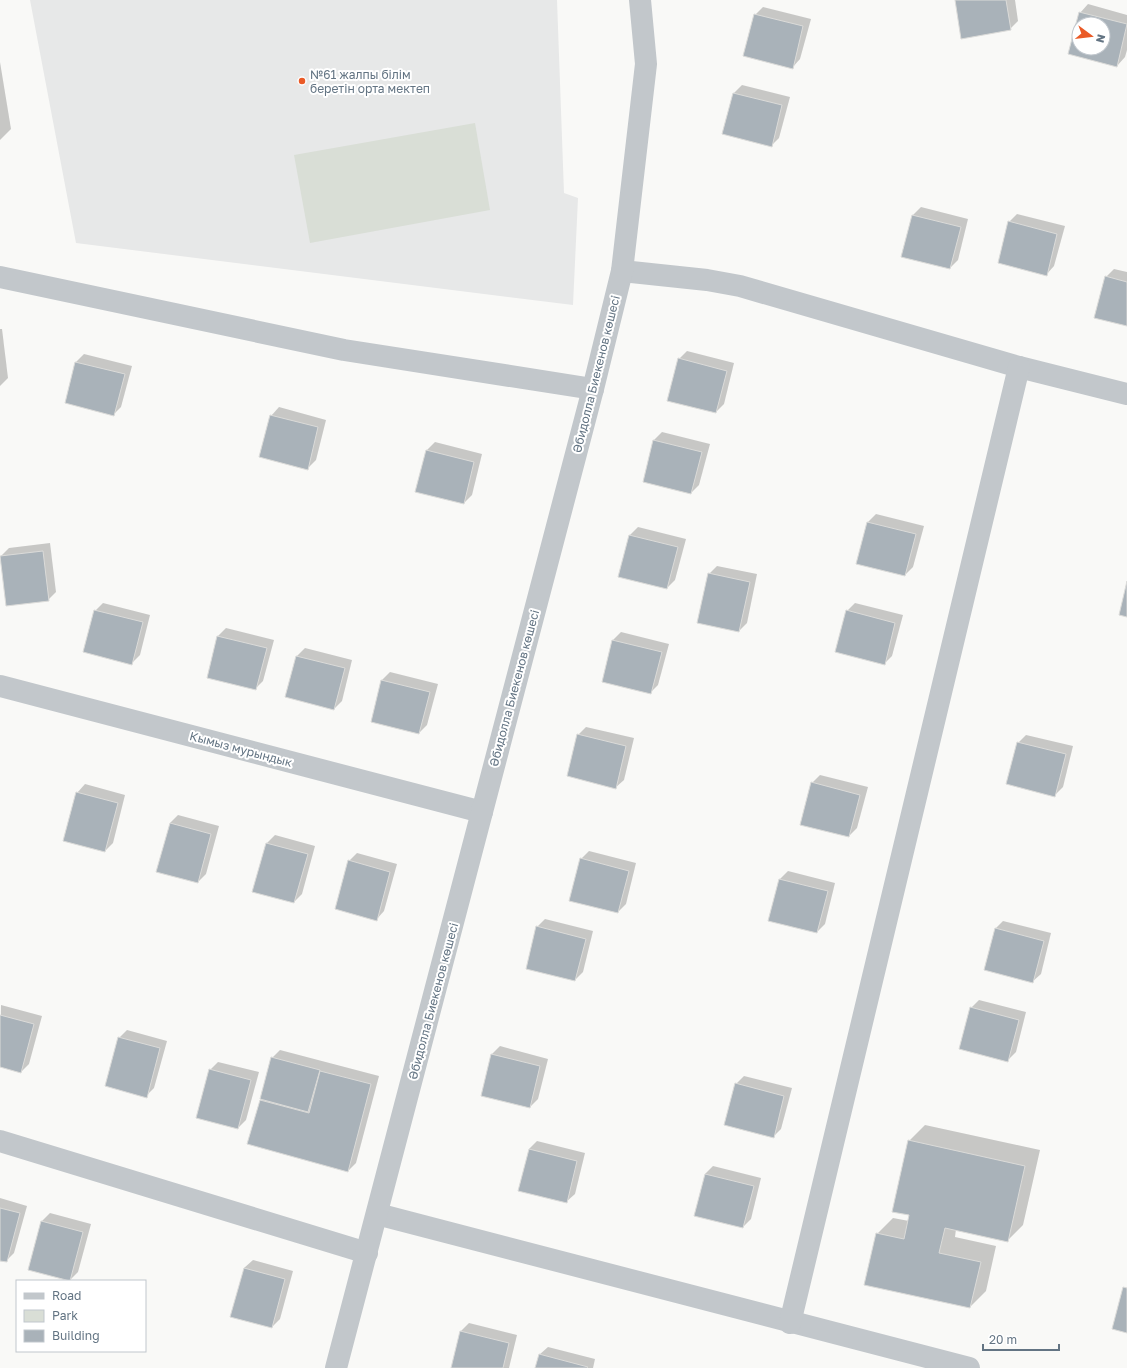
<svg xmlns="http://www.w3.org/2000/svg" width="1127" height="1368" font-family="'Golos Text',sans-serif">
<rect width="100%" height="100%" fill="#f9f9f7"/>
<polygon fill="#e7e8e8" points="30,0 557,0 564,193 578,198 573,305 76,243"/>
<polygon fill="#d9ded6" points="475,123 490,210 310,243 294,155"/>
<g fill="#0003" fill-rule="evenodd">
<polygon points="956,0 1015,0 1018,21 1010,29"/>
<path d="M1088,4l39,11v35l-2,7 -8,9 -48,-12 11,-41zM1079,24h24v24h-24z"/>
<polygon points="763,7 811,19 800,59 792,68 755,15"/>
<polygon points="0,62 11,129 0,140"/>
<polygon points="742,85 790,97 779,138 771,146 724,134 734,93"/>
<polygon points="921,207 968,219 958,260 950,268 913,215"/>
<polygon points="1017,214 1065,226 1054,266 1046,275 1009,222"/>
<polygon points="1114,269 1127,272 1127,325 1106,277"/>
<polygon points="0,329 2,329 8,378 0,386"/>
<polygon points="687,351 734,363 724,404 716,412 679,359"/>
<polygon points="84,354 132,366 121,407 113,415 66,403 76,362"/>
<polygon points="279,407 326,420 316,460 308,468 271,416"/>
<polygon points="662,432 710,444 699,485 691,493 644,481 654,440"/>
<polygon points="435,442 482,454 472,495 464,503 416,491 427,450"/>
<polygon points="876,514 924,526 913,567 905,575 868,522"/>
<polygon points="638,527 686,539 675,580 667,588 630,535"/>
<polygon points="50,543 56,592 48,600 1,556 9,548"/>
<polygon points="717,566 757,574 747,623 739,631 709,574"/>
<polygon points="103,603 150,615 140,655 132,663 95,611"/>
<polygon points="855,603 903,615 892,656 884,664 847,611"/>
<polygon points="226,628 274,640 263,681 255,689 218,636"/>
<polygon points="621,632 669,644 658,685 650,693 603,681 613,640"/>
<polygon points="305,648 352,660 342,701 334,709 286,697 297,656"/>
<polygon points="390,672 438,684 427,725 419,733 382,680"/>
<polygon points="586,727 634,738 624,780 615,788 578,735"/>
<polygon points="1026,735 1073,746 1063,787 1055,795 1018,743"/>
<polygon points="820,775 868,787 857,828 849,836 812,783"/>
<polygon points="85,784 125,795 113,843 105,851 77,793"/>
<polygon points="178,815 219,826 206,874 198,882 170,823"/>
<polygon points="275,835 315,846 302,894 294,902 267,843"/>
<polygon points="589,851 636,863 626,904 618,912 581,859"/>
<polygon points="357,853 397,864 384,911 376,920 349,861"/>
<polygon points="788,871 835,883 825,924 817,932 780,879"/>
<polygon points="545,919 593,931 583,972 575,980 537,927"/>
<polygon points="1003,921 1051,933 1041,974 1032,982 995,929"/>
<polygon points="979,1000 1026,1012 1016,1052 1008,1060 971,1008"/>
<polygon points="1,1005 42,1016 29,1064 21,1072 0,1066"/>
<polygon points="127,1030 167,1041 154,1088 146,1096 119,1038"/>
<polygon points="500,1046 548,1059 538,1099 530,1107 492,1054"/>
<polygon points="280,1050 379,1076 356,1163 348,1171 261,1100 272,1058"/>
<polygon points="218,1062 259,1072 246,1120 238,1128 210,1070"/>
<polygon points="744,1076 792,1088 781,1129 773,1137 736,1084"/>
<polygon points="925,1125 1040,1150 1023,1225 1007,1241 956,1229 955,1237 996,1246 986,1291 970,1307 877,1234 893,1218 909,1221 910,1215 909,1141"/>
<polygon points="537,1141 585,1153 575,1194 566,1202 529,1149"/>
<polygon points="713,1166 761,1178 751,1219 743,1227 705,1174"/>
<polygon points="0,1198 27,1206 14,1253 6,1261 0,1259"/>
<polygon points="50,1213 91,1224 78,1272 70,1280 29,1269 42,1221"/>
<polygon points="253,1260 293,1271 280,1319 272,1327 232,1316 244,1268"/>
<polygon points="469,1323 517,1335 509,1368 452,1368 461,1331"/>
<polygon points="548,1347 595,1359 593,1368 536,1368 539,1355"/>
</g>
<g fill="#a9b2b9" stroke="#dbdbd9" fill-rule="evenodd">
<polygon points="955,0 1006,0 1011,30 961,39"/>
<path d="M1079,12l48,12 -10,43 -49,-13zM1079,24h24v24h-24z"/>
<polygon points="754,14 803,26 793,69 743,56"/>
<polygon points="733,93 782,105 772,147 722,134"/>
<polygon points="912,215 961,227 950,269 901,257"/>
<polygon points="1008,221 1057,234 1047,276 998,263"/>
<polygon points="1105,276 1127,282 1127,326 1094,318"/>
<polygon points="678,358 727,371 716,413 667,401"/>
<polygon points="75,362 125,374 114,416 65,403"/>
<polygon points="270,415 318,427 308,470 259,457"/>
<polygon points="653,440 702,452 691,494 643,482"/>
<polygon points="426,450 474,462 464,504 415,492"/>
<polygon points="867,522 916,534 905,576 856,564"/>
<polygon points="629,535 678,547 667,589 618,577"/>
<polygon points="43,551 49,601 6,606 0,556"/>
<polygon points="708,573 750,582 739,632 697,623"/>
<polygon points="1127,581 1127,617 1119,615"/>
<polygon points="94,610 143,622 132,665 83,652"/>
<polygon points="846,610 895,623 885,665 835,652"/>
<polygon points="217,636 267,648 256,690 207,678"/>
<polygon points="612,640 662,652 651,694 602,682"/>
<polygon points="296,656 345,668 334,710 285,697"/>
<polygon points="381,680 430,692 419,734 371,722"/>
<polygon points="577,734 626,746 616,789 567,776"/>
<polygon points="1017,742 1066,754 1055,797 1006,784"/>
<polygon points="811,782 860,795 849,837 800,825"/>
<polygon points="76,792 118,803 105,852 63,841"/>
<polygon points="170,823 211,834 198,883 156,872"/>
<polygon points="266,843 308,854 294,903 252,892"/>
<polygon points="580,858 629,871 618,913 569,901"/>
<polygon points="348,860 390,872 377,921 335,909"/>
<polygon points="779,879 828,891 817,933 768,921"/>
<polygon points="536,926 586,939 575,981 526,969"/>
<polygon points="995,928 1044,941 1033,983 984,970"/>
<polygon points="970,1007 1019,1020 1008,1062 959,1049"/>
<polygon points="0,1015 34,1024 21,1073 0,1067"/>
<polygon points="118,1037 160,1048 147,1098 105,1086"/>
<polygon points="491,1054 540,1066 530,1108 481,1096"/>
<polygon points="271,1057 320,1070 308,1112 260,1099"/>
<polygon points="209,1069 251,1080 238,1129 196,1118"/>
<polygon points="320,1071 371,1084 348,1172 247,1144 260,1100 309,1113"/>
<polygon points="735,1083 784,1096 774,1138 724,1125"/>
<polygon points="908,1140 1025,1166 1008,1242 945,1228 939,1253 981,1262 970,1308 864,1285 876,1233 904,1239 909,1215 892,1212"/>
<polygon points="529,1149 577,1161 567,1203 518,1191"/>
<polygon points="705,1174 754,1186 743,1228 694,1216"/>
<polygon points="0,1208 20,1213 7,1262 0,1261"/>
<polygon points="41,1221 83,1232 70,1281 28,1270"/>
<polygon points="244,1268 285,1279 272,1328 230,1317"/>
<polygon points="1123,1287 1127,1288 1127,1333 1112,1329"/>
<polygon points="460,1331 509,1343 503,1368 451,1368"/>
<polygon points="539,1354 588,1367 587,1368 535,1368"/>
</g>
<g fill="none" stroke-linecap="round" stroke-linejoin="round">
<g stroke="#c2c7cb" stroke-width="22">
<polyline points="622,271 707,280 740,286 1019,367 1127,394"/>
<polyline points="0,277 344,350 593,389"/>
<polyline points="0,686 482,812"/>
<polyline points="0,1141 367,1253"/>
<polyline points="377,1214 969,1368"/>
<polyline points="790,1323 1019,367"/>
<polyline points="336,1368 593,389 622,271 646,64 640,0"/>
</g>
</g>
<circle fill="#ea5a26" stroke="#fff" stroke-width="1.5" cx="302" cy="81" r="4"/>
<g text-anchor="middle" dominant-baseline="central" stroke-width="4" stroke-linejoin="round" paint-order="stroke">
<g font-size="12" fill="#637483" stroke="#fff" text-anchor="start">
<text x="310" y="74">№61 жалпы білім<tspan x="310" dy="14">беретін орта мектеп</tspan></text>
</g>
<g font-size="12" fill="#637483" stroke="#fff">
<text transform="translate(596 374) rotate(-76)">Әбидолла Биекенов көшесі</text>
<text transform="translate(514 688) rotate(-75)">Әбидолла Биекенов көшесі</text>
<text transform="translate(241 749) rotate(15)">Кымыз мурындык</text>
<text transform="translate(433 1001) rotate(-75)">Әбидолла Биекенов көшесі</text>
</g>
</g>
<rect x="16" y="1280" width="130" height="72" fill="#ffffff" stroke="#c1c7cd"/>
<rect x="24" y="1293" width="20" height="6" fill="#c2c7cb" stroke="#c1c7cd"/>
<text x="52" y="1300" font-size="12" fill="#637483">Road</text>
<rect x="24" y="1310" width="20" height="12" fill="#d9ded6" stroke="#c1c7cd"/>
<text x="52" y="1320" font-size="12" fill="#637483">Park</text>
<rect x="24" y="1330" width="20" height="12" fill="#a9b2b9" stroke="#c1c7cd"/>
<text x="52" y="1340" font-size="12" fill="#637483">Building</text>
<g transform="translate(1091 36) rotate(105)"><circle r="19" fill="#ffffff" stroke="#c1c7cd"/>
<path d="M0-3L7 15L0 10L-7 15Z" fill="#ea5a26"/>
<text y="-6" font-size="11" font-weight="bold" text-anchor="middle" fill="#637483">N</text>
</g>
<path d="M983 1344v6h76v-6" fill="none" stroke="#637483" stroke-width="2"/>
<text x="989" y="1344" font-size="12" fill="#637483" stroke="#ffffff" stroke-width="3" paint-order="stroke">20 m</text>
</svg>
